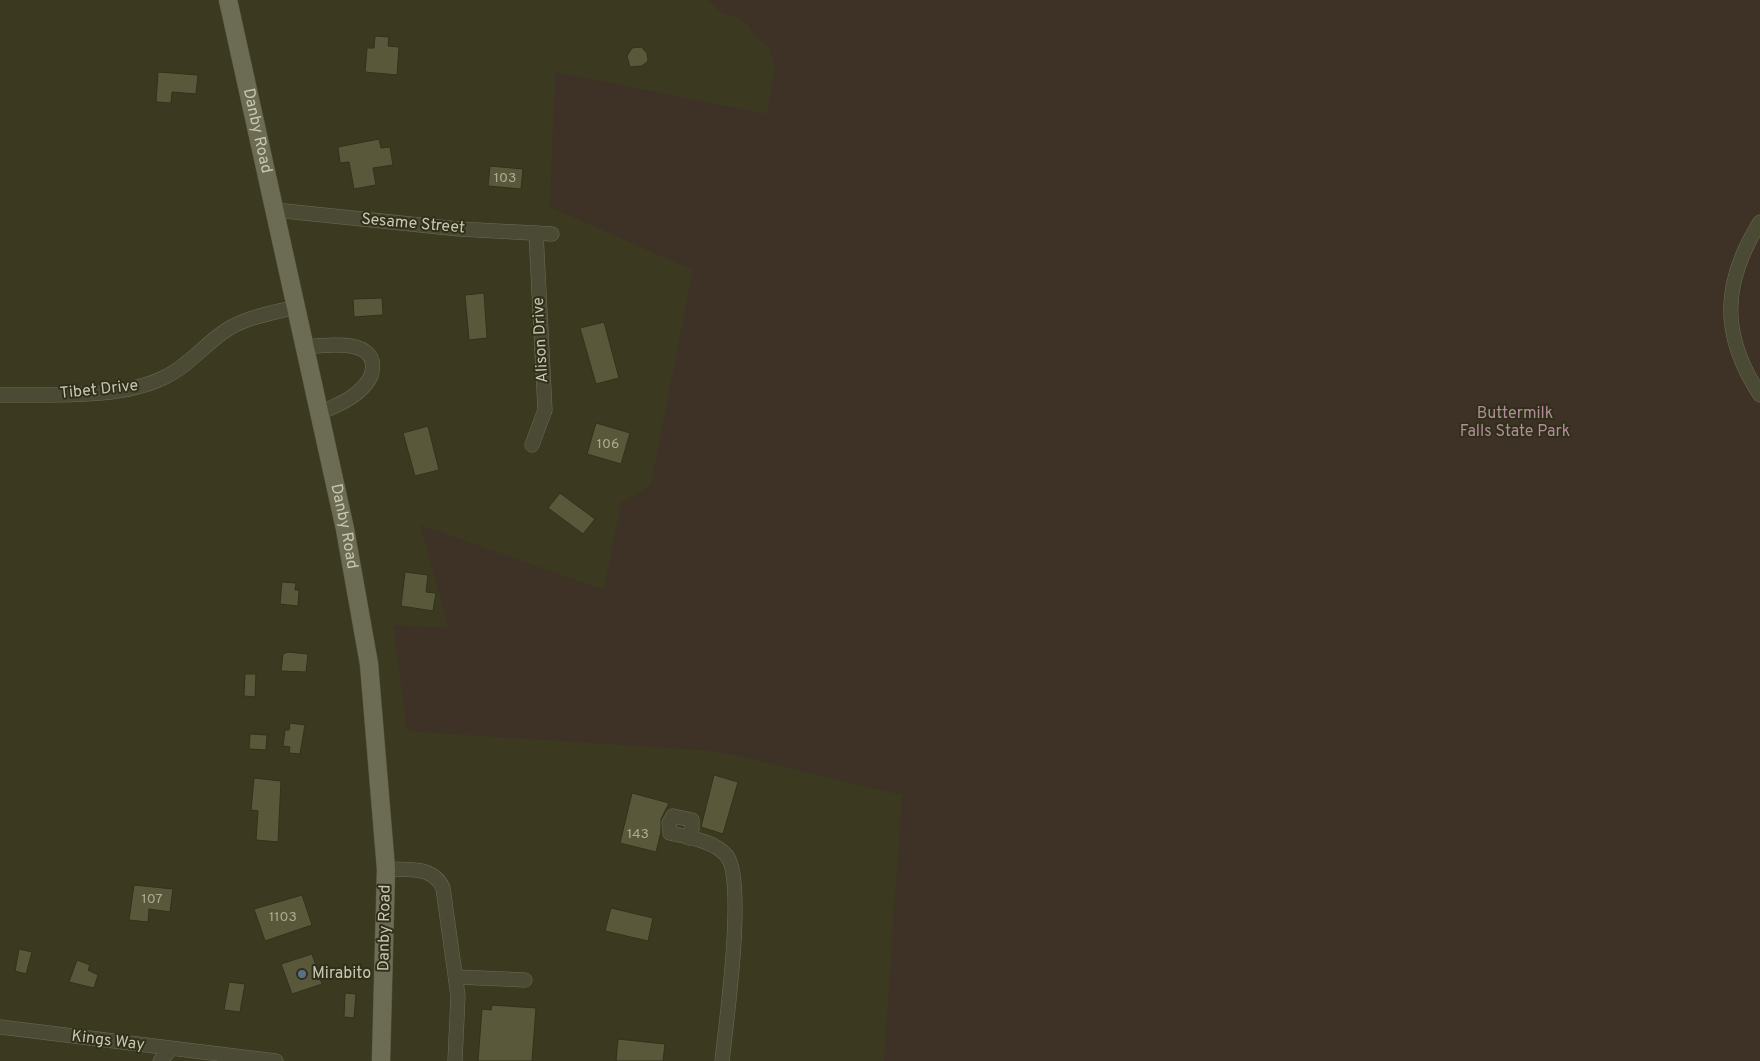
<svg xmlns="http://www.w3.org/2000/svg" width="1760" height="1061" font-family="Overpass,sans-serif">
<rect width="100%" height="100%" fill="#3b3a21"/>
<polygon fill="#3e3125" points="708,0 1760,0 1760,1061 884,1061 902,795 716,751 407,731 393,625 449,628 420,525 604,590 621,503 651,485 693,270 550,207 555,72 767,114 775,65 768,46 755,37 748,24 736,16 723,14"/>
<g fill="#59583a" stroke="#32311c">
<polygon points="375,36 389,37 388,46 399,47 397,75 365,72 367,48 374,48"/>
<polygon points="641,47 647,53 648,61 642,66 630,67 627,56 632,48"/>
<polygon points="158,72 198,75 196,94 172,92 171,103 156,102"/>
<polygon points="379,139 381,148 390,147 393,165 373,168 376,185 354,189 349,162 340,163 338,147"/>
<polygon points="490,166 523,169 521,189 488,186"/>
<polygon points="484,293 487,338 469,340 465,295"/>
<polygon points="382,298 383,315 354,317 353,299"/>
<polygon points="604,322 619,378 596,384 580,328"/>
<polygon points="596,423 630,433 621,464 587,454"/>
<polygon points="428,426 439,470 415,476 403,433"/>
<polygon points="560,493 595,519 583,534 548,508"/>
<polygon points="405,572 428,575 426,592 436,593 433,611 401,606"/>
<polygon points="282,582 296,583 295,590 299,590 298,606 280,604"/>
<polygon points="288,652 308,654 306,672 281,671 283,654"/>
<polygon points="245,674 256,674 255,697 244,696"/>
<polygon points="290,723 305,725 300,754 289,753 290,747 283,746 285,730 289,730"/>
<polygon points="250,734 267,735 266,750 249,749"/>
<polygon points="714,775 738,782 723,834 701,827"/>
<polygon points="254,778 281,781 278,842 256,840 258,811 251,810"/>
<polygon points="632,793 669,803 661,819 661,832 656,852 620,843"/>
<polygon points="134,885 173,889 170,912 149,909 148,922 129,920"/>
<polygon points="302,895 312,925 265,941 254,909"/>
<polygon points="611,908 653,918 648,941 605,931"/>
<polygon points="19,949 32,952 26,974 15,971"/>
<polygon points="312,954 322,984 292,994 281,964"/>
<polygon points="77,960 90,965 88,970 98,975 94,988 69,982"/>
<polygon points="229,982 245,984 240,1012 224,1010"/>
<polygon points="345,993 356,994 354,1018 344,1017"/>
<polygon points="492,1005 536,1008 532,1061 478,1061 482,1009 491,1010"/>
<polygon points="618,1039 665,1044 663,1061 616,1061"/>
</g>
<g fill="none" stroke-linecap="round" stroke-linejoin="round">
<defs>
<g id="minor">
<polyline points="275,210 459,229 552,234"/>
<path d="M1760,222c-38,61 -40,112 0,173"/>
<path d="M305,347c20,-2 74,-10 67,25 -2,10 -13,20 -22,26 -9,6 -20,10 -30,15"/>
<path d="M0,395c51,-1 119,5 165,-18 23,-11 39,-32 60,-46 20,-14 48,-18 71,-24"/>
<polyline points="532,445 545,410 536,233"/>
<path d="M689,838l3,-9v-9l-19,-4 -4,7 1,10c17,4 45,8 57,23 19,26 -1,168 -5,205"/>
<path d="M386,869c21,1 47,-4 57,19l15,108 -3,65"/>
<polyline points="456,977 525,980"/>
<polyline points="0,1027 276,1061"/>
<polyline points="160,1061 171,1049"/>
</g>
<g id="major">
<path id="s1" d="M228,0l117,529 24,135 17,205 -5,192"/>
</g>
</defs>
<use href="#minor" stroke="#6c6b55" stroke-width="15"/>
<use href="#major" stroke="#575741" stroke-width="19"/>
<use href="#minor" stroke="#4b4b35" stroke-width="14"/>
<use href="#major" stroke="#6c6b53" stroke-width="18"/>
</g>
<circle fill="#5c6f8a" stroke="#302f1a" stroke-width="2" cx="302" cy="974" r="5"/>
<g text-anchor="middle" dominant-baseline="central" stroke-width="4" stroke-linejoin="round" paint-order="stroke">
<g font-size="14" fill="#acab92">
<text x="505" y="178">103</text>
<text x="608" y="444">106</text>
<text x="638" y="834">143</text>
<text x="152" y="899">107</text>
<text x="283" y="917">1103</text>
</g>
<g font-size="16" fill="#c7c7b0" stroke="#302f1a">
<text stroke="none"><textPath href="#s1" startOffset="134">Danby Road</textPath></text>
<text transform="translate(413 224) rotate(5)">Sesame Street</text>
<text transform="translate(541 340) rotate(-93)">Alison Drive</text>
<text transform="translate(99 390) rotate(-6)">Tibet Drive</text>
<text stroke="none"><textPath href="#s1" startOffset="539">Danby Road</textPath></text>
<text transform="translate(385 928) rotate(-89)">Danby Road</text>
<text transform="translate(108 1041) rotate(7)">Kings Way</text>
</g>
<g font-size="16" fill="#b28c9b" stroke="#302f1a">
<text x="1515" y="414">Buttermilk<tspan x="1515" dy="18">Falls State Park</tspan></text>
</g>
<g font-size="16" fill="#c7c7b0" stroke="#302f1a" text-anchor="start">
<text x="312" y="974">Mirabito</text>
</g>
</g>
</svg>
